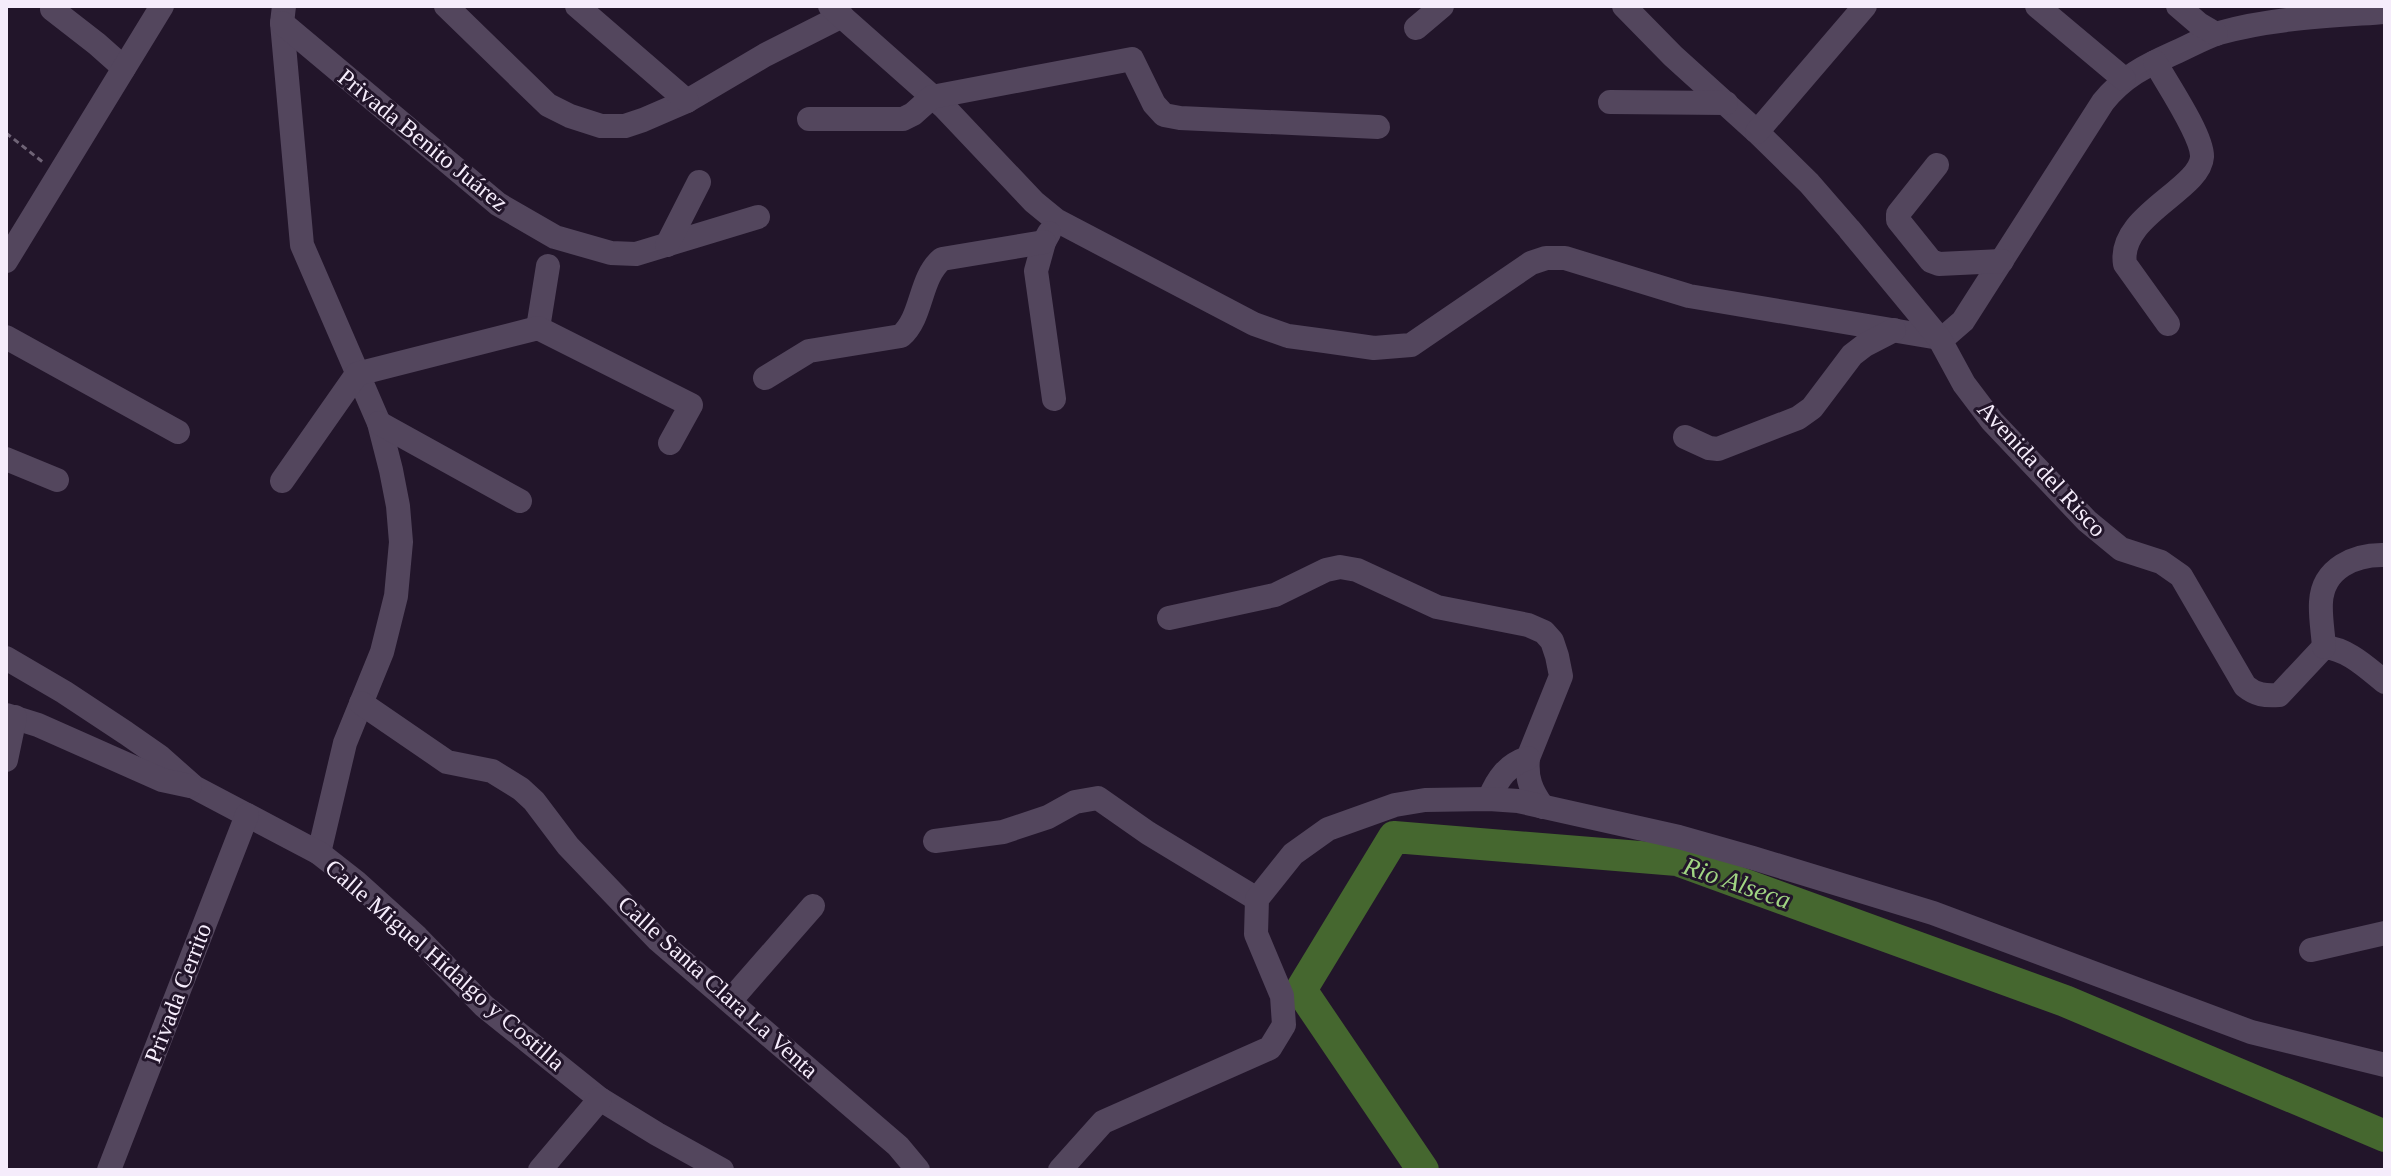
<svg xmlns="http://www.w3.org/2000/svg" width="2391" height="1176" font-family="'Times New Roman',serif">
<rect width="100%" height="100%" fill="#22152a"/>
<g fill="none" stroke-linecap="round" stroke-linejoin="round">
<polyline stroke="#45672f" stroke-width="32" points="1423,1170 1301,990 1394,837 1677,860 2065,1001 2385,1136"/>
<polyline stroke="#6f6376" stroke-width="3" stroke-dasharray="6 4" stroke-linecap="butt" points="6,133 44,163"/>
<g stroke="#53465d" stroke-width="24">
<polyline points="284,6 282,23 302,245 379,423 391,470 398,506 401,542 396,596 382,652 345,743 319,853"/>
<polyline points="446,6 548,105 570,116 601,126 625,126 643,120 687,101 765,55 842,16"/>
<polyline points="577,6 687,101"/>
<path d="M830,6l114,101 90,95 22,18 198,104 34,12 37,5 49,7 37,-3 120,-82 15,-5h19l124,38 250,42 9,-4 15,-13 140,-219c20,-25 42,-36 71,-49 14,-6 29,-15 45,-20 53,-15 111,-17 166,-21"/>
<path d="M1624,6l49,50 84,76 52,51 40,46 90,109 25,46 28,37 95,100 34,28 40,13 20,14 64,110c11,9 20,10 34,9l45,-48c24,2 42,20 61,35"/>
<polyline points="2037,6 2124,79"/>
<polyline points="2178,6 2199,24 2216,34"/>
<polyline points="52,9 97,44 124,68"/>
<polyline points="282,23 498,204 555,237 611,253 636,254 758,217"/>
<polyline points="1416,28 1442,6"/>
<path d="M2155,62c11,20 48,74 47,95 -2,33 -85,59 -77,107l43,60"/>
<polyline points="1610,102 1726,103"/>
<polyline points="809,119 903,119 913,114 932,97 1132,59 1154,104 1164,115 1180,118 1378,127"/>
<polyline points="1757,132 1865,6"/>
<polyline points="1937,165 1898,214 1898,220 1931,261 1939,264 2002,261"/>
<polyline points="1049,233 1044,242 1036,271 1054,399"/>
<polyline points="667,245 699,182"/>
<polyline points="6,261 162,6"/>
<polyline points="538,328 548,266"/>
<polyline points="6,337 178,432"/>
<path d="M765,378l44,-27 92,-15c22,-19 18,-58 41,-77l102,-17"/>
<polyline points="379,423 520,501"/>
<polyline points="1685,437 1709,448 1718,449 1798,418 1812,408 1852,355 1865,345 1894,330"/>
<polyline points="6,459 57,480"/>
<polyline points="282,481 357,374 538,328 691,405 670,443"/>
<path d="M1169,618l106,-23 51,-25 14,-3 17,3 80,37 91,18 16,7 8,9 5,15 4,20 -33,82c-2,20 3,33 15,49"/>
<path d="M2324,647c-1,-15 -4,-31 -3,-45 2,-34 34,-48 64,-47"/>
<polyline points="6,658 64,692 126,733 159,756 194,787 319,853 356,882 417,937 484,1006 600,1099 657,1134 722,1170"/>
<polyline points="361,703 447,762 492,771 521,789 534,801 568,846 658,940 898,1146 918,1170"/>
<polyline points="6,715 38,725 162,780 190,786"/>
<polyline points="6,760 15,717"/>
<path d="M1489,799c9,-21 18,-34 39,-41"/>
<polyline points="935,841 1003,832 1048,817 1075,802 1098,798 1148,833 1257,899"/>
<polyline points="2311,950 2385,933"/>
<polyline points="730,1001 813,906"/>
<polyline points="109,1170 247,815"/>
<polyline points="540,1170 600,1099"/>
<polyline points="1060,1170 1103,1122 1270,1048 1284,1025 1282,996 1256,934 1257,899 1293,854 1328,829 1395,805 1425,800 1489,799 1518,801 1679,837 1753,858 1933,913 2251,1032 2385,1065"/>
</g>
</g>
<g text-anchor="middle" dominant-baseline="central" stroke-width="6" stroke-linejoin="round" paint-order="stroke">
<g font-size="24" fill="#f5ecfb" stroke="#22152a">
<text transform="translate(423 140) rotate(39)">Privada Benito Juárez</text>
<text transform="translate(2042 469) rotate(47)">Avenida del Risco</text>
<text transform="translate(445 965) rotate(41)">Calle Miguel Hidalgo y Costilla</text>
<text transform="translate(718 987) rotate(42)">Calle Santa Clara La Venta</text>
<text transform="translate(178 993) rotate(-69)">Privada Cerrito</text>
</g>
<g font-size="26" font-style="italic" fill="#a1d583" stroke="#22152a">
<text transform="translate(1737 883) rotate(19)">Rio Alseca</text>
</g>
</g>
<rect width="2391" height="1176" fill="none" stroke="#f5ecfb" stroke-width="16"/>
</svg>
